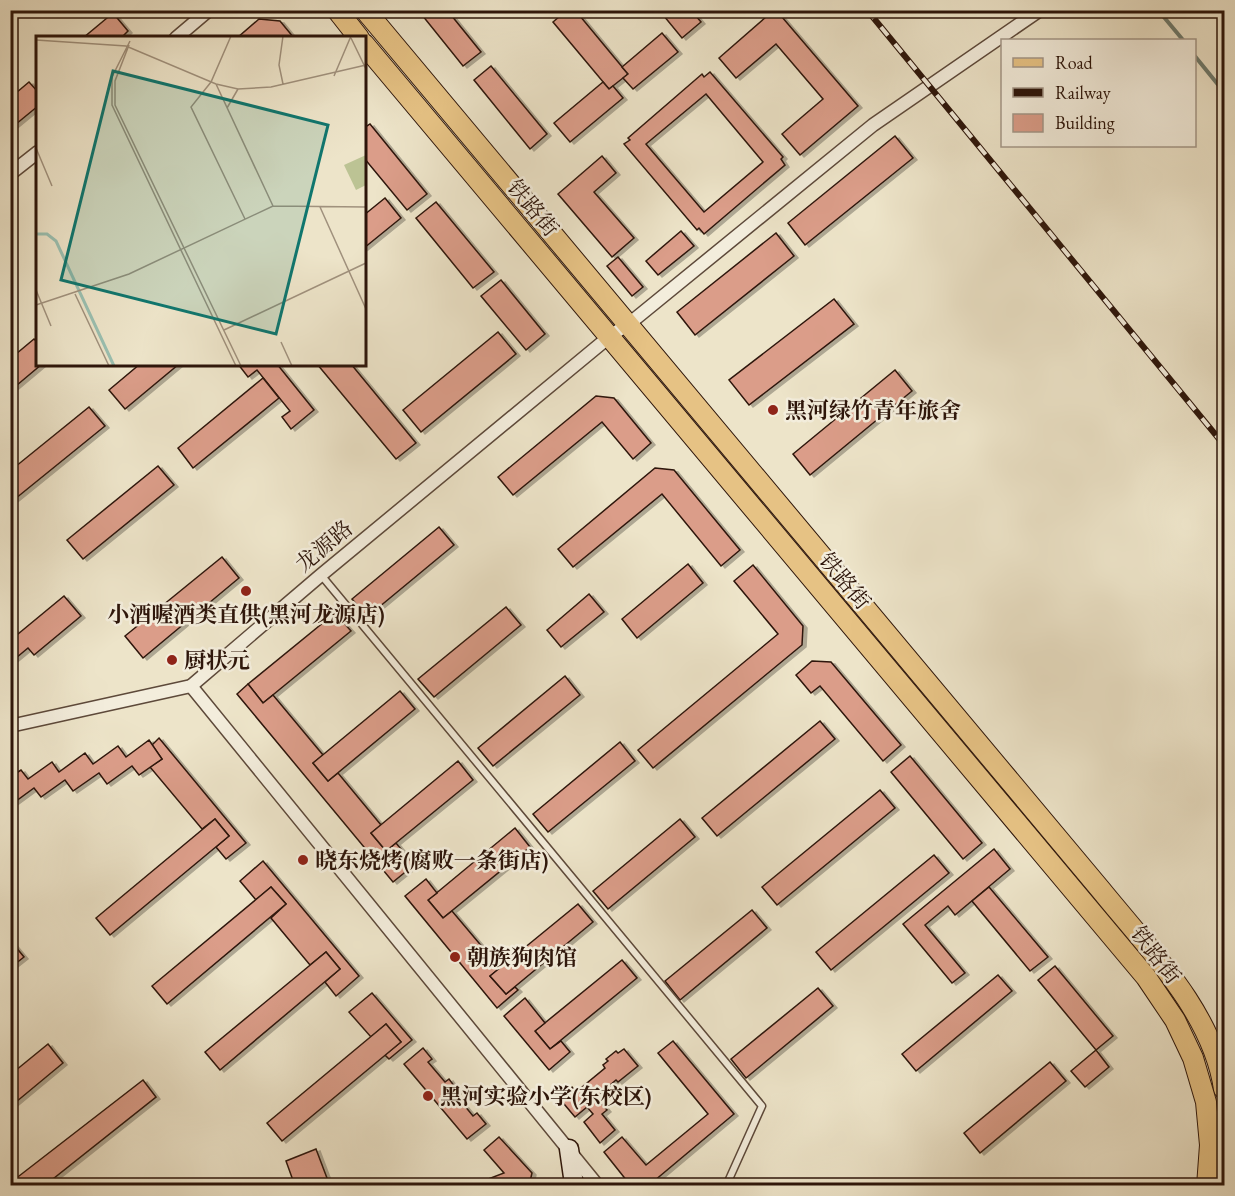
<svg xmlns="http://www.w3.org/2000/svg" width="1235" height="1196" font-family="'EB Garamond','Noto Serif SC',serif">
<defs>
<filter id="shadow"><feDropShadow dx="4" dy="2" stdDeviation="0" flood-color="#0004"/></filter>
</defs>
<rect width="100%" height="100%" fill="#ede4c9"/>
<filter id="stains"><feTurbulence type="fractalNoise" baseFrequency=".00333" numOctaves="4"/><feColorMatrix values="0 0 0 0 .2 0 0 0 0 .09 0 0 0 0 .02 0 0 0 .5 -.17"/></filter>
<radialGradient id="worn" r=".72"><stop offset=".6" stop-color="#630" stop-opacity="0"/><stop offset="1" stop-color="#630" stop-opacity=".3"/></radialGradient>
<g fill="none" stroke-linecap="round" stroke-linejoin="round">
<g stroke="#6e7b6e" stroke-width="4">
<polyline points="1158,10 1183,40"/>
<polyline points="1194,55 1224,92"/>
</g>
</g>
<g fill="#db9d89" stroke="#2d150a" stroke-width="1.5" fill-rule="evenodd" filter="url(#shadow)">
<polygon points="418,10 447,10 481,52 463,66"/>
<polygon points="567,10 575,10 628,74 609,89 553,22"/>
<polygon points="659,10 691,10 701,22 682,38"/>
<polygon points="774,10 776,10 858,106 800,155 782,134 823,99 776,44 736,78 719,58"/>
<polygon points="113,13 128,31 121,38 83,38"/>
<polygon points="259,19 280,21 294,38 237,38"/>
<polygon points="662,33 678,52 633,89 623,78 628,74 622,67"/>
<polygon points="491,66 547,134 530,149 474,80"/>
<path d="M710,72l73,85 -2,2 4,6 -81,69 -5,-6 -2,2 -73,-86 6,-4 -2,-2 74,-64 2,3zM706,94l57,68 -59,50 -58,-68z"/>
<polygon points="29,82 38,92 38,106 10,129 10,98"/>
<polygon points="603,82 609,89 613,86 623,98 570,142 554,123"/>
<polygon points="370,124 427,194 407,210 364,158 364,128"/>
<polygon points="895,136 913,158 805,245 788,223"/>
<polygon points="602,156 616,173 594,192 634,238 612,257 558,194"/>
<polygon points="385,198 401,218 364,248 364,215"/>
<polygon points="436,202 494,272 473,288 416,218"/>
<polygon points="681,231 694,246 658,275 646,261"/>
<polygon points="776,233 794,256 695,335 677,312"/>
<polygon points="618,257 643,287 632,296 607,266"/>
<polygon points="501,280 545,334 526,350 481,296"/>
<polygon points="834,299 854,324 749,405 729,380"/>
<polygon points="498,332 516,354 421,432 403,410"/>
<polygon points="34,339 38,343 38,364 42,364 10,391 10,359"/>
<polygon points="140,364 179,364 125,409 109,390"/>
<polygon points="238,364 277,364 314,410 291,429 282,417 290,411 257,370 248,377"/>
<polygon points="317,364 351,364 416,443 396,459"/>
<polygon points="895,370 912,391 810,475 793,454"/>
<polygon points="263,378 279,398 193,468 178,448"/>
<polygon points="596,396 614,398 651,443 633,459 602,422 513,495 498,477"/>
<polygon points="89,407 105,426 10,503 10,471"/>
<polygon points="158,466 174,485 83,559 67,540"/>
<polygon points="655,468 674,470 740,550 721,566 662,494 573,567 558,549"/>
<polygon points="439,527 454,545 367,617 352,599"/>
<polygon points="222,557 239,578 143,658 125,636"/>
<polygon points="688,564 703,583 637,638 622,619"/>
<polygon points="753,565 803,626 802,645 653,768 638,750 778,634 734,581"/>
<polygon points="589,594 604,612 561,647 547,630"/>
<polygon points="64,596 81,616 34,655 28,648 10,663 10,630 13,628 18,634"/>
<polygon points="506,607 521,625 434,697 418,679"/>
<polygon points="335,613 351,631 263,703 248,684"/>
<polygon points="812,661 831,662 901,745 883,761 820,686 811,693 796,675"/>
<polygon points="565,676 580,695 493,766 478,748"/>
<polygon points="248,684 263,703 273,695 323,755 313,763 328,781 338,773 381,825 371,833 386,851 396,843 414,865 393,882 237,694"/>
<polygon points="400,691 415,709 328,781 313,763"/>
<polygon points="820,721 835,739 717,836 702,818"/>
<polygon points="159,738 246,843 226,859 216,847 229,836 215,819 202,829 150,767 162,759 152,745"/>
<polygon points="149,740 162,759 139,775 132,766 107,784 99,773 73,791 65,780 41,797 34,788 12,804 10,802 10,777 21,770 28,779 52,762 59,772 85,753 93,764 118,746 126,757"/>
<polygon points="620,742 635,761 548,832 533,814"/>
<polygon points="910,756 982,843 963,859 891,772"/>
<polygon points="458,761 473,780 386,851 371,833"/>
<polygon points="880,790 895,808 777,905 762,887"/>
<polygon points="215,819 229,836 110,935 96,918"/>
<polygon points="680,819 695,837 608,909 593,891"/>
<polygon points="515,828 530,847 443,918 428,900"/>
<polygon points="994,849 1010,869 955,915 948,906 925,925 965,973 952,983 903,924"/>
<polygon points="934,855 949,873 831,970 816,952"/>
<polygon points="263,861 359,976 336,996 325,982 340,969 326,952 310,965 271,918 286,904 271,887 256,900 240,881"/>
<polygon points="426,879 437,893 428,900 443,918 452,911 500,968 490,976 506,994 515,987 518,990 497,1008 405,896"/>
<polygon points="271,887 286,904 167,1004 152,986"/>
<polygon points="989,887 1048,957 1030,971 972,901"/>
<polygon points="578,904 593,922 506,994 490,976"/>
<polygon points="752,910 767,928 680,1000 665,981"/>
<polygon points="10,940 24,957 10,968"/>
<polygon points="326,952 340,969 220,1070 205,1052"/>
<polygon points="622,960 637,978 550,1049 535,1031"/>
<polygon points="1055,966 1113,1036 1096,1050 1038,980"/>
<polygon points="998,975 1012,991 916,1071 902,1054"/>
<polygon points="818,988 833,1006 746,1078 731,1059"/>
<polygon points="372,993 412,1040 389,1059 385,1055 401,1042 386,1024 371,1037 349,1012"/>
<polygon points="525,998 545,1023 535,1031 550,1049 561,1041 570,1052 549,1070 504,1016"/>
<polygon points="386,1024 401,1042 282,1141 267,1123"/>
<polygon points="673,1041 734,1114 648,1186 631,1186 604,1152 622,1137 646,1165 708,1114 658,1053"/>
<polygon points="48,1044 63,1063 10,1107 10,1075"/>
<polygon points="423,1048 432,1059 428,1062 445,1082 449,1079 458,1091 455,1094 473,1116 477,1113 486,1124 467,1139 404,1064"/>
<polygon points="624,1049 638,1066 618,1082 616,1080 596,1097 607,1110 602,1114 615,1130 600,1143 584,1122 593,1114 587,1107 575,1117 559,1098 572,1087 576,1092 605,1068 603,1065 608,1061 606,1059 616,1051 618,1053"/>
<polygon points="1096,1050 1109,1067 1085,1087 1071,1071"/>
<polygon points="1050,1062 1066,1081 980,1153 964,1133"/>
<polygon points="143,1080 156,1097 44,1186 10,1186 10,1183"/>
<polygon points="499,1137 532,1173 529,1186 470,1186 504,1173 484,1150"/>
<polygon points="316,1149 330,1186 295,1186 286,1161"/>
</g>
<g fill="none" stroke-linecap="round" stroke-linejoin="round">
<defs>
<polyline id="lane" points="321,575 762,1106 726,1186"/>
<g id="street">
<polyline points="176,38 209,10"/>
<polyline points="10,174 38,152"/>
<polyline points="191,686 598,1186"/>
<polyline points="10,726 191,686 321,575 609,337 635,319 873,125 1040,10"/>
</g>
<polyline id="secondary" points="569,1149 573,1177 573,1186"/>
<g id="primary">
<polyline points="337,10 359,38"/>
<path d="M365,10l736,880c47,58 112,123 123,199"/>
<polyline points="364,44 1146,977 1175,1020 1193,1058 1206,1102 1210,1145 1207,1186"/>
</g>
</defs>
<use href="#lane" stroke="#5d493a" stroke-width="9"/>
<use href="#street" stroke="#5d493a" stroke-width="15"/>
<use href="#secondary" stroke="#2d150a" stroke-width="21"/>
<use href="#primary" stroke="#2d150a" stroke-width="22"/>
<use href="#lane" stroke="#f3eddc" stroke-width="6"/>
<use href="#street" stroke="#f3eddc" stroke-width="12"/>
<use href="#secondary" stroke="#f3eddc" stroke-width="18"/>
<use href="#primary" stroke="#e6c284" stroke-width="20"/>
<defs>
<polyline id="rail" points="867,10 1224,445"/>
</defs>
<use href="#rail" stroke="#2d150a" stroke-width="6"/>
<use href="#rail" stroke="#f3eddc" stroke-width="4" stroke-dasharray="11" stroke-linecap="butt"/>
</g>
<g fill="#8f2418" stroke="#f3eddc" stroke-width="2">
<circle cx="773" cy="410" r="6"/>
<circle cx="246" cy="591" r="6"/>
<circle cx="172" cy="660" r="6"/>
<circle cx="303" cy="860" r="6"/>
<circle cx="455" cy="957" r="6"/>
<circle cx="428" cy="1096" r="6"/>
</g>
<g text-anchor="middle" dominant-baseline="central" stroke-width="5" stroke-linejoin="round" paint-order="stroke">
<g font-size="22" fill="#2d150a" stroke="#f3eddc">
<text transform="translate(533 208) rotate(50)">铁路街</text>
<text transform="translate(324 546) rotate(-40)">龙源路</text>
<text transform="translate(845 581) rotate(50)">铁路街</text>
<text transform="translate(1156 955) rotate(52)">铁路街</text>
</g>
<g font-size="22" font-weight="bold" fill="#2d150a" stroke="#f3eddc" text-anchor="start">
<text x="785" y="410">黑河绿竹青年旅舍</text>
<text x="246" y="614" text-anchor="middle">小酒喔酒类直供(黑河龙源店)</text>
<text x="184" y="660">厨状元</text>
<text x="315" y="860">晓东烧烤(腐败一条街店)</text>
<text x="467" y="957">朝族狗肉馆</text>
<text x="440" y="1096">黑河实验小学(东校区)</text>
</g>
</g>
<g transform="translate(36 36)">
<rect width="330" height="330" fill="#ede4c9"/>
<path d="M330,119v30l-10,5 -12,-25z" fill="#bcc394"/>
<path fill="none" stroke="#9abfb0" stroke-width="3" d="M0,198h11l9,7 58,125"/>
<path fill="none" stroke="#a0917d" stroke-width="1.5" d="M195,0l-20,46 -20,25 54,112M315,2l15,31M0,4l90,6 90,38 22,5 33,-2 95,-22M94,5l-18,36v28l124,261M93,9l-14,36v24l126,261M298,40l17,-40M180,48l57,122M247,48l-4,-19 4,-29M191,72l11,-19M0,112l16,38M284,171l46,102M0,254l15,36M39,258l34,72M0,269l93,-31 144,-68 93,1M188,294l142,-67M245,306l11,24"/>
<path fill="#0f766e" fill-opacity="0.15" stroke="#0f766e" stroke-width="3" d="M77,35l215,54 -52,209 -215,-54z"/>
<rect width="330" height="330" fill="none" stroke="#2d150a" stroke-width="3"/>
</g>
<rect width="1235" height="1196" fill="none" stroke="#ede4c9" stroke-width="36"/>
<rect x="12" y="12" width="1211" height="1172" fill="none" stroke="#2d150a" stroke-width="3"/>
<rect x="18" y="18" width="1199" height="1160" fill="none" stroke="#2d150a" stroke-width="1.5"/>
<rect x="1001" y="39" width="195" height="108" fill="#f3eddc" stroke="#a49788" stroke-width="1.5"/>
<rect x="1013" y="58" width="30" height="9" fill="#e6c284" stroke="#a49788" stroke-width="1.5"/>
<text x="1055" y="69" font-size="18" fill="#2d150a">Road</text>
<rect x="1013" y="88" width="30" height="9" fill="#2d150a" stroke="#a49788" stroke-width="1.5"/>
<text x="1055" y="99" font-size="18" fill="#2d150a">Railway</text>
<rect x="1013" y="114" width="30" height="18" fill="#db9d89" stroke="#a49788" stroke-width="1.5"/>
<text x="1055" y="129" font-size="18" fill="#2d150a">Building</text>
<rect width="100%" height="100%" filter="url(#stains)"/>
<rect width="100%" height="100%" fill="url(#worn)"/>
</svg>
